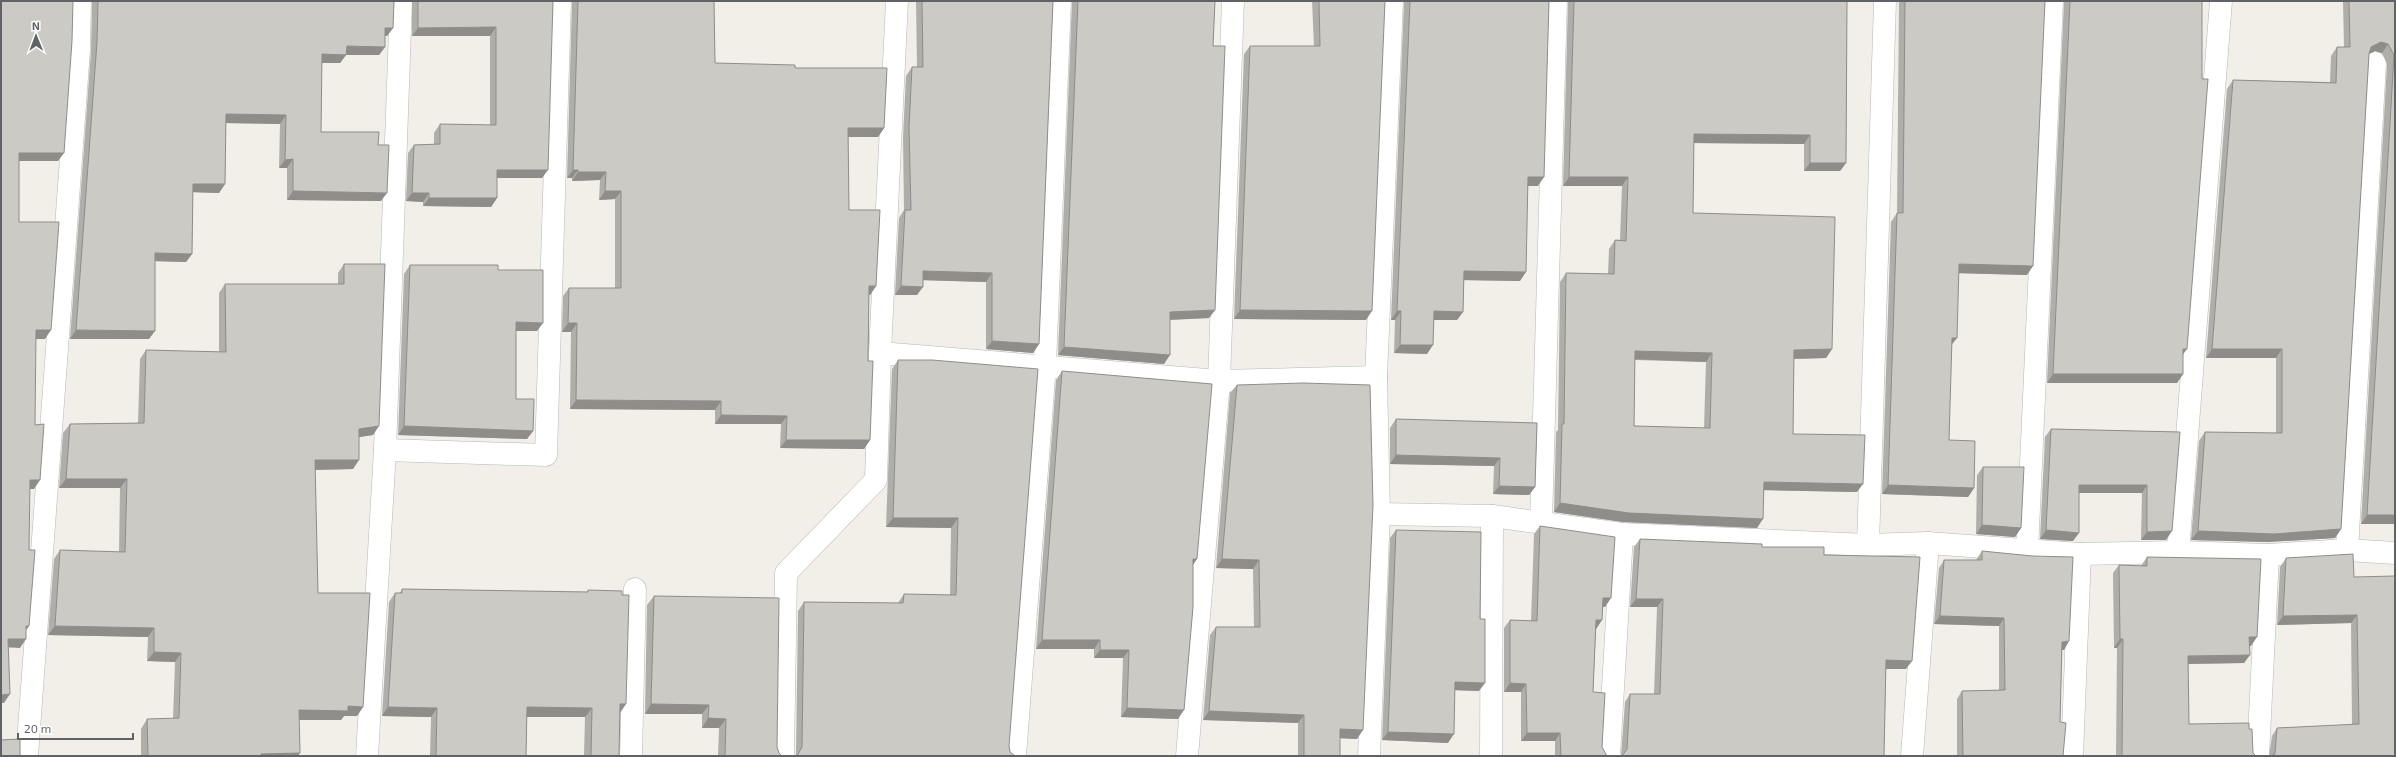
<svg xmlns="http://www.w3.org/2000/svg" width="2396" height="757" font-family="'Exo 2',sans-serif">
<rect width="100%" height="100%" fill="#f1efe8"/>
<g fill="none" stroke-linecap="round" stroke-linejoin="round">
<defs>
<g id="street">
<polyline points="880,353 1219,381 1376,377"/>
<polyline points="385,450 546,455 560,1"/>
<polyline points="1379,514 1492,516 1622,534 1868,545 1928,543 2080,554 2178,552 2268,555 2347,550 2395,553"/>
<polyline points="1541,522 1556,1"/>
<polyline points="1868,545 1885,1"/>
<polyline points="2347,550 2375,63"/>
<polyline points="2027,552 2052,1"/>
<polyline points="2178,552 2221,1"/>
<polyline points="27,756 79,50 80,1"/>
<polyline points="367,756 385,450 401,1"/>
<polyline points="631,756 635,589"/>
<polyline points="783,756 786,573 876,480 880,353 897,1"/>
<polyline points="1015,756 1045,365 1060,1"/>
<polyline points="1187,756 1219,381 1233,1"/>
<polyline points="1369,756 1379,514 1376,377 1392,1"/>
<polyline points="1491,756 1492,516"/>
<polyline points="1609,756 1622,534"/>
<polyline points="1912,756 1928,543"/>
<polyline points="2072,756 2080,554"/>
<polyline points="2258,756 2268,555"/>
</g>
</defs>
<use href="#street" stroke="#b5b8bc" stroke-width="23"/>
<use href="#street" stroke="#fff" stroke-width="22"/>
</g>
<g fill="#afaea9" fill-rule="evenodd">
<polygon points="92,1 394,1 393,28 387,36 385,36 385,47 379,55 346,55 340,63 322,63 321,132 378,145 381,201 287,200 287,168 279,168 280,124 226,123 225,184 219,193 193,192 192,254 186,262 155,261 149,339 70,339 91,51"/>
<polygon points="412,1 553,1 542,178 497,178 497,198 491,207 423,206 423,202 406,201 408,153 414,145 434,144 434,133 440,124 490,125 490,36 412,36"/>
<polygon points="572,1 714,1 715,63 795,68 884,128 878,137 848,137 849,210 876,286 870,295 869,295 868,361 870,440 864,449 780,448 781,424 715,424 715,410 570,409 571,332 562,332 563,296 569,288 615,288 615,199 599,200 600,180 572,181 572,178 567,178"/>
<polygon points="916,1 1053,1 1039,344 1033,353 986,349 986,282 923,280 917,295 895,295 899,218 904,210 903,137 906,76 912,67 917,67"/>
<polygon points="1072,1 1215,1 1213,46 1215,310 1209,318 1170,320 1164,364 1058,355"/>
<polygon points="1312,1 1385,1 1366,320 1234,319 1244,54 1250,46 1314,46"/>
<polygon points="1404,1 1549,1 1538,186 1528,186 1520,281 1464,280 1463,312 1457,320 1434,320 1427,354 1394,353 1395,320 1391,320"/>
<path d="M1568,1h279l-1,162 -6,8h-36v-27l-110,-1 -1,70 139,136 -6,9 -32,1 -1,75 64,58 -93,-2 -7,38 -134,-6 -69,-10 2,-80 2,-2 2,-148 6,-9 42,1 1,-25 6,-9h5l2,-54h-59zM1635,360l71,2 -2,66 -70,-2z"/>
<polygon points="1899,1 2045,1 2027,275 1958,273 1951,346 1949,440 1974,488 1968,497 1882,494 1891,222 1897,213"/>
<polygon points="2064,1 2202,1 2183,354 2183,374 2177,383 2047,383"/>
<polygon points="2343,1 2395,1 2395,524 2361,524 2387,64 2382,53 2375,51 2369,54 2341,529 2335,538 2268,542 2191,540 2199,441 2205,432 2276,433 2276,358 2206,358 2227,89 2233,80 2330,82 2331,56 2337,47 2344,47"/>
<polygon points="344,264 373,435 359,437 353,469 315,470 318,593 363,707 357,716 344,716 341,720 299,720 298,756 141,756 141,729 147,719 173,719 175,662 147,661 148,637 48,635 54,559 60,550 119,552 120,488 59,488 63,433 70,424 138,423 140,359 146,350 219,352 219,293 225,284 338,284 338,273"/>
<polygon points="410,265 498,270 537,331 516,331 516,399 533,431 527,439 398,435 404,274"/>
<polygon points="898,360 932,360 1010,752 1015,756 796,756 798,611 804,602 898,603 904,594 950,595 951,528 886,527 892,369"/>
<polygon points="1062,371 1193,565 1178,719 1121,717 1123,658 1094,658 1094,649 1036,649 1056,380"/>
<polygon points="1237,385 1357,739 1340,738 1340,756 1298,756 1298,723 1203,720 1210,635 1216,627 1254,627 1253,569 1216,568 1230,393"/>
<polygon points="1396,419 1537,423 1535,487 1529,495 1493,494 1494,466 1390,464 1390,428"/>
<polygon points="2051,429 2180,432 2166,540 2141,540 2142,493 2079,493 2073,541 2040,539 2045,437"/>
<polygon points="1983,467 2021,528 2015,537 1976,534 1977,475"/>
<polygon points="1540,526 1605,607 1603,607 1602,620 1596,629 1596,628 1593,692 1602,747 1607,756 1555,756 1555,741 1521,741 1521,692 1504,692 1504,628 1510,620 1531,621 1534,534"/>
<polygon points="1396,530 1479,691 1455,690 1448,743 1382,740 1390,538"/>
<polygon points="1640,539 1762,547 1824,555 1906,669 1886,669 1884,756 1621,756 1625,702 1630,694 1654,694 1657,607 1630,607 1634,547"/>
<polygon points="1982,551 2064,650 2062,650 2060,722 2063,756 1957,756 1957,699 1962,691 1999,690 1999,626 1934,624 1939,568 1944,560 1976,560"/>
<polygon points="2147,557 2251,646 2250,646 2244,663 2188,664 2189,724 2249,729 2253,753 2256,756 2116,756 2117,648 2114,648 2113,573 2119,565 2141,566"/>
<polygon points="2286,558 2354,577 2395,756 2269,756 2272,736 2277,728 2352,725 2351,623 2277,625 2280,567"/>
<polygon points="402,589 587,592 588,590 620,712 619,756 584,756 585,717 527,717 526,756 430,756 431,717 382,716 389,602 395,593 400,593"/>
<polygon points="654,596 777,747 779,753 782,756 718,756 719,728 702,728 702,714 645,714 647,605"/>
</g>
<g fill="#8f8d8a">
<polygon points="496,27 490,36 412,36 418,28"/>
<polygon points="385,28 393,28 387,36 379,36"/>
<polygon points="2381,42 2388,44 2382,53 2375,51 2365,56 2371,47"/>
<polygon points="347,46 385,47 379,55 346,55 340,63 316,63 322,54"/>
<polygon points="226,114 286,115 280,124 220,123"/>
<polygon points="848,128 884,128 878,137 842,137"/>
<polygon points="1694,134 1810,135 1804,144 1688,143"/>
<polygon points="19,153 64,153 58,161 13,161"/>
<polygon points="293,159 287,168 279,168 285,160"/>
<polygon points="1810,163 1846,163 1840,171 1804,171"/>
<polygon points="497,170 548,170 542,178 491,178"/>
<polygon points="573,170 578,170 572,178 567,178"/>
<polygon points="578,172 606,172 600,180 572,181"/>
<polygon points="1528,177 1544,177 1538,186 1522,186"/>
<polygon points="1569,177 1628,177 1622,186 1563,186"/>
<polygon points="193,184 225,184 219,193 187,192"/>
<polygon points="293,191 387,193 381,201 287,200"/>
<polygon points="605,191 621,191 615,199 599,200"/>
<polygon points="412,193 429,193 423,202 406,201"/>
<polygon points="429,198 497,198 491,207 423,206"/>
<polygon points="155,253 192,254 186,262 149,261"/>
<polygon points="1959,264 2033,266 2027,275 1952,273"/>
<polygon points="923,271 992,273 986,282 917,280"/>
<polygon points="1464,271 1526,272 1520,281 1458,280"/>
<polygon points="869,286 876,286 870,295 863,294"/>
<polygon points="901,286 923,287 917,295 895,295"/>
<polygon points="1215,310 1209,318 1164,320 1170,312"/>
<polygon points="1240,310 1372,311 1366,320 1234,319"/>
<polygon points="1397,311 1401,311 1395,320 1391,320"/>
<polygon points="1434,311 1463,312 1457,320 1428,320"/>
<polygon points="516,322 543,323 537,331 510,331"/>
<polygon points="568,323 577,323 571,332 562,332"/>
<polygon points="36,330 51,330 45,339 30,339"/>
<polygon points="76,330 155,331 149,339 70,339"/>
<polygon points="1952,338 1957,338 1950,347"/>
<polygon points="992,341 1039,344 1033,353 986,349"/>
<polygon points="1400,345 1433,345 1427,354 1394,353"/>
<polygon points="1064,347 1170,355 1164,364 1058,355"/>
<polygon points="1832,349 1826,358 1788,359 1794,350"/>
<polygon points="2183,349 2187,349 2181,357"/>
<polygon points="2212,349 2282,349 2276,358 2206,358"/>
<polygon points="1635,351 1712,353 1706,362 1629,359"/>
<polygon points="2053,374 2183,374 2177,383 2047,383"/>
<polygon points="576,400 721,401 715,410 570,409"/>
<polygon points="721,415 787,416 781,424 715,424"/>
<polygon points="379,426 373,435 353,438 359,429"/>
<polygon points="404,426 533,431 527,439 398,435"/>
<polygon points="786,440 870,440 864,449 780,448"/>
<polygon points="1396,455 1500,458 1494,466 1390,464"/>
<polygon points="315,460 359,460 353,469 309,470"/>
<polygon points="66,479 127,479 120,488 59,488"/>
<polygon points="30,480 40,480 34,489 24,489"/>
<polygon points="1764,482 1863,484 1857,492 1758,490"/>
<polygon points="1888,485 1974,488 1968,497 1882,494"/>
<polygon points="2079,485 2147,485 2142,493 2073,493"/>
<polygon points="1499,486 1535,487 1529,495 1493,494"/>
<polygon points="1560,503 1763,519 1757,528 1623,522 1554,512"/>
<polygon points="2367,515 2395,515 2395,524 2361,524"/>
<polygon points="893,518 958,518 951,528 886,527"/>
<polygon points="1982,525 2021,528 2015,537 1976,534"/>
<polygon points="2341,529 2335,538 2268,542 2191,540 2198,531"/>
<polygon points="2046,530 2079,533 2073,541 2040,539"/>
<polygon points="2172,531 2166,540 2141,540 2147,532"/>
<polygon points="1193,559 1197,559 1191,568"/>
<polygon points="1222,559 1259,560 1253,569 1216,568"/>
<polygon points="1603,598 1611,598 1605,607 1597,606"/>
<polygon points="1636,599 1663,599 1657,607 1630,607"/>
<polygon points="2357,615 2351,623 2277,625 2283,616"/>
<polygon points="1940,616 2004,618 1999,626 1934,624"/>
<polygon points="1596,620 1602,620 1596,629 1590,628"/>
<polygon points="26,626 29,626 23,635"/>
<polygon points="55,626 154,628 148,637 48,635"/>
<polygon points="2249,637 2257,637 2251,646 2243,646"/>
<polygon points="8,639 26,639 20,648 2,647"/>
<polygon points="2120,639 2123,639 2117,648 2114,648"/>
<polygon points="1042,640 1100,640 1094,649 1036,649"/>
<polygon points="2069,641 2064,650 2056,650 2062,642"/>
<polygon points="1100,650 1129,650 1123,658 1094,658"/>
<polygon points="154,652 181,653 175,662 147,661"/>
<polygon points="2250,655 2244,663 2182,664 2188,656"/>
<polygon points="1886,660 1912,661 1906,669 1880,669"/>
<polygon points="1455,682 1485,683 1479,691 1449,690"/>
<polygon points="1510,683 1526,684 1521,692 1504,692"/>
<polygon points="10,694 4,703 1,703 1,695"/>
<polygon points="620,704 626,704 620,713"/>
<polygon points="651,704 709,705 702,714 645,714"/>
<polygon points="348,706 363,707 357,716 344,716 341,720 292,720 299,710"/>
<polygon points="388,707 437,708 431,717 382,716"/>
<polygon points="527,707 592,708 585,717 520,717"/>
<polygon points="1127,708 1184,710 1178,719 1121,717"/>
<polygon points="1209,711 1304,715 1298,723 1203,720"/>
<polygon points="708,718 726,719 719,728 702,728"/>
<polygon points="1340,729 1363,730 1357,739 1334,738"/>
<polygon points="1388,732 1454,734 1448,743 1382,740"/>
<polygon points="1527,733 1560,733 1555,741 1521,741"/>
<polygon points="300,753 298,756 259,756 261,754"/>
</g>
<g fill="#cccac5" stroke="#8f8d8a" fill-rule="evenodd">
<polygon points="1,1 73,1 72,41 64,153 19,153 19,222 59,222 51,330 36,330 35,425 44,424 40,480 30,480 29,550 35,550 29,626 26,626 26,639 8,639 10,694 1,695"/>
<polygon points="98,1 394,1 393,28 385,28 385,47 347,46 346,55 322,54 321,132 379,132 378,145 389,145 387,193 293,191 293,159 285,160 286,115 226,114 225,184 193,184 192,254 155,253 155,331 76,330 97,42"/>
<polygon points="418,1 553,1 548,170 497,170 497,198 429,198 429,193 412,193 414,145 440,144 440,124 496,125 496,27 418,28"/>
<polygon points="578,1 714,1 715,63 795,65 795,68 887,68 884,128 848,128 849,210 880,210 876,286 869,286 868,361 873,361 870,440 786,440 787,416 721,415 721,401 576,400 577,323 568,323 569,288 621,288 621,191 605,191 606,172 578,172 578,170 573,170"/>
<polygon points="922,1 1053,1 1039,344 992,341 992,273 923,271 923,287 901,286 905,210 911,210 909,128 912,67 923,67"/>
<polygon points="1078,1 1215,1 1213,46 1225,46 1215,310 1170,312 1170,355 1064,347"/>
<polygon points="1319,1 1385,1 1372,311 1240,310 1250,46 1320,46"/>
<polygon points="1410,1 1549,1 1544,177 1528,177 1526,272 1464,271 1463,312 1434,311 1433,345 1400,345 1401,311 1397,311"/>
<path d="M1574,1h273l-1,162h-36v-28l-116,-1 -1,79 142,4 -3,132 -38,1 -1,84 72,1 -2,49 -99,-2 -1,37 -134,-6 -69,-10 2,-79h2l2,-151 48,1 1,-34 11,1 2,-64h-59zM1635,351l77,2 -2,75 -76,-2z"/>
<polygon points="1905,1 2045,1 2033,266 1959,264 1957,338 1952,338 1949,440 1975,441 1974,488 1888,485 1897,213 1903,213"/>
<polygon points="2070,1 2202,1 2202,79 2208,79 2187,349 2183,349 2183,374 2053,374"/>
<polygon points="2349,1 2395,1 2395,515 2367,515 2394,55 2388,44 2381,42 2371,47 2369,54 2341,529 2274,534 2198,531 2205,432 2282,433 2282,349 2212,349 2233,80 2336,83 2337,47 2350,47"/>
<polygon points="344,264 385,264 379,426 359,429 359,460 315,460 318,593 370,593 363,707 348,706 348,711 299,710 300,753 261,754 261,756 148,756 147,719 179,718 181,653 154,652 154,628 55,626 60,550 125,552 127,479 66,479 70,424 144,423 146,350 226,352 225,284 344,284"/>
<polygon points="410,265 498,265 498,270 543,270 543,323 516,322 516,399 534,399 533,431 404,426"/>
<polygon points="898,360 932,360 1038,369 1009,746 1010,752 1015,756 797,756 802,747 804,602 903,603 904,594 956,595 958,518 893,518"/>
<polygon points="1062,371 1212,384 1197,559 1193,559 1193,607 1184,710 1127,708 1129,650 1100,650 1100,640 1042,640"/>
<polygon points="1303,383 1370,385 1373,505 1363,730 1340,729 1340,756 1304,756 1304,715 1209,711 1216,627 1260,627 1259,560 1222,559 1237,385"/>
<polygon points="1396,419 1537,423 1535,487 1499,486 1500,458 1396,455"/>
<polygon points="2051,429 2180,432 2172,531 2147,532 2147,485 2079,485 2079,533 2046,530"/>
<polygon points="1983,467 2024,467 2021,528 1982,525"/>
<polygon points="1540,526 1615,537 1611,598 1603,598 1602,620 1596,620 1593,692 1605,693 1602,747 1607,756 1561,756 1560,733 1527,733 1526,684 1510,683 1510,620 1537,621"/>
<polygon points="1396,530 1481,532 1480,619 1485,619 1485,683 1455,682 1454,734 1388,732"/>
<polygon points="1640,539 1762,544 1762,547 1824,547 1824,555 1920,557 1912,661 1886,660 1884,756 1622,756 1627,749 1630,694 1660,694 1663,599 1636,599"/>
<polygon points="1982,551 2032,556 2073,557 2069,641 2062,642 2060,722 2066,723 2063,756 1963,756 1962,691 2005,690 2004,618 1940,616 1944,560 1982,560"/>
<polygon points="2353,554 2354,577 2395,576 2395,756 2271,756 2275,754 2277,728 2359,724 2357,615 2283,616 2286,558"/>
<polygon points="2147,557 2261,559 2257,637 2249,637 2250,655 2188,656 2189,724 2249,723 2249,729 2252,729 2253,753 2256,756 2122,756 2123,639 2120,639 2119,565 2147,566"/>
<polygon points="402,589 588,592 588,590 622,591 622,595 629,595 626,704 620,704 619,756 591,756 592,708 527,707 526,756 436,756 437,708 388,707 395,593 402,593"/>
<polygon points="654,596 779,598 777,747 779,753 782,756 725,756 726,719 708,718 709,705 651,704"/>
<polygon points="20,739 20,756 1,756 1,740"/>
</g>
<rect width="2396" height="757" fill="none" stroke="#5f6368" stroke-width="4"/>
<g transform="translate(36 36) rotate(359)" stroke="#ffffff" stroke-width="3" paint-order="stroke">
<path d="M0-3L7 15L0 10L-7 15Z" fill="#5f6368"/>
<text y="-6" font-size="11" font-weight="bold" text-anchor="middle" fill="#5f6368">N</text>
</g>
<path d="M18 733v6h115v-6" fill="none" stroke="#5f6368" stroke-width="2"/>
<text x="24" y="733" font-size="12" fill="#5f6368" stroke="#ffffff" stroke-width="3" paint-order="stroke">20 m</text>
</svg>
